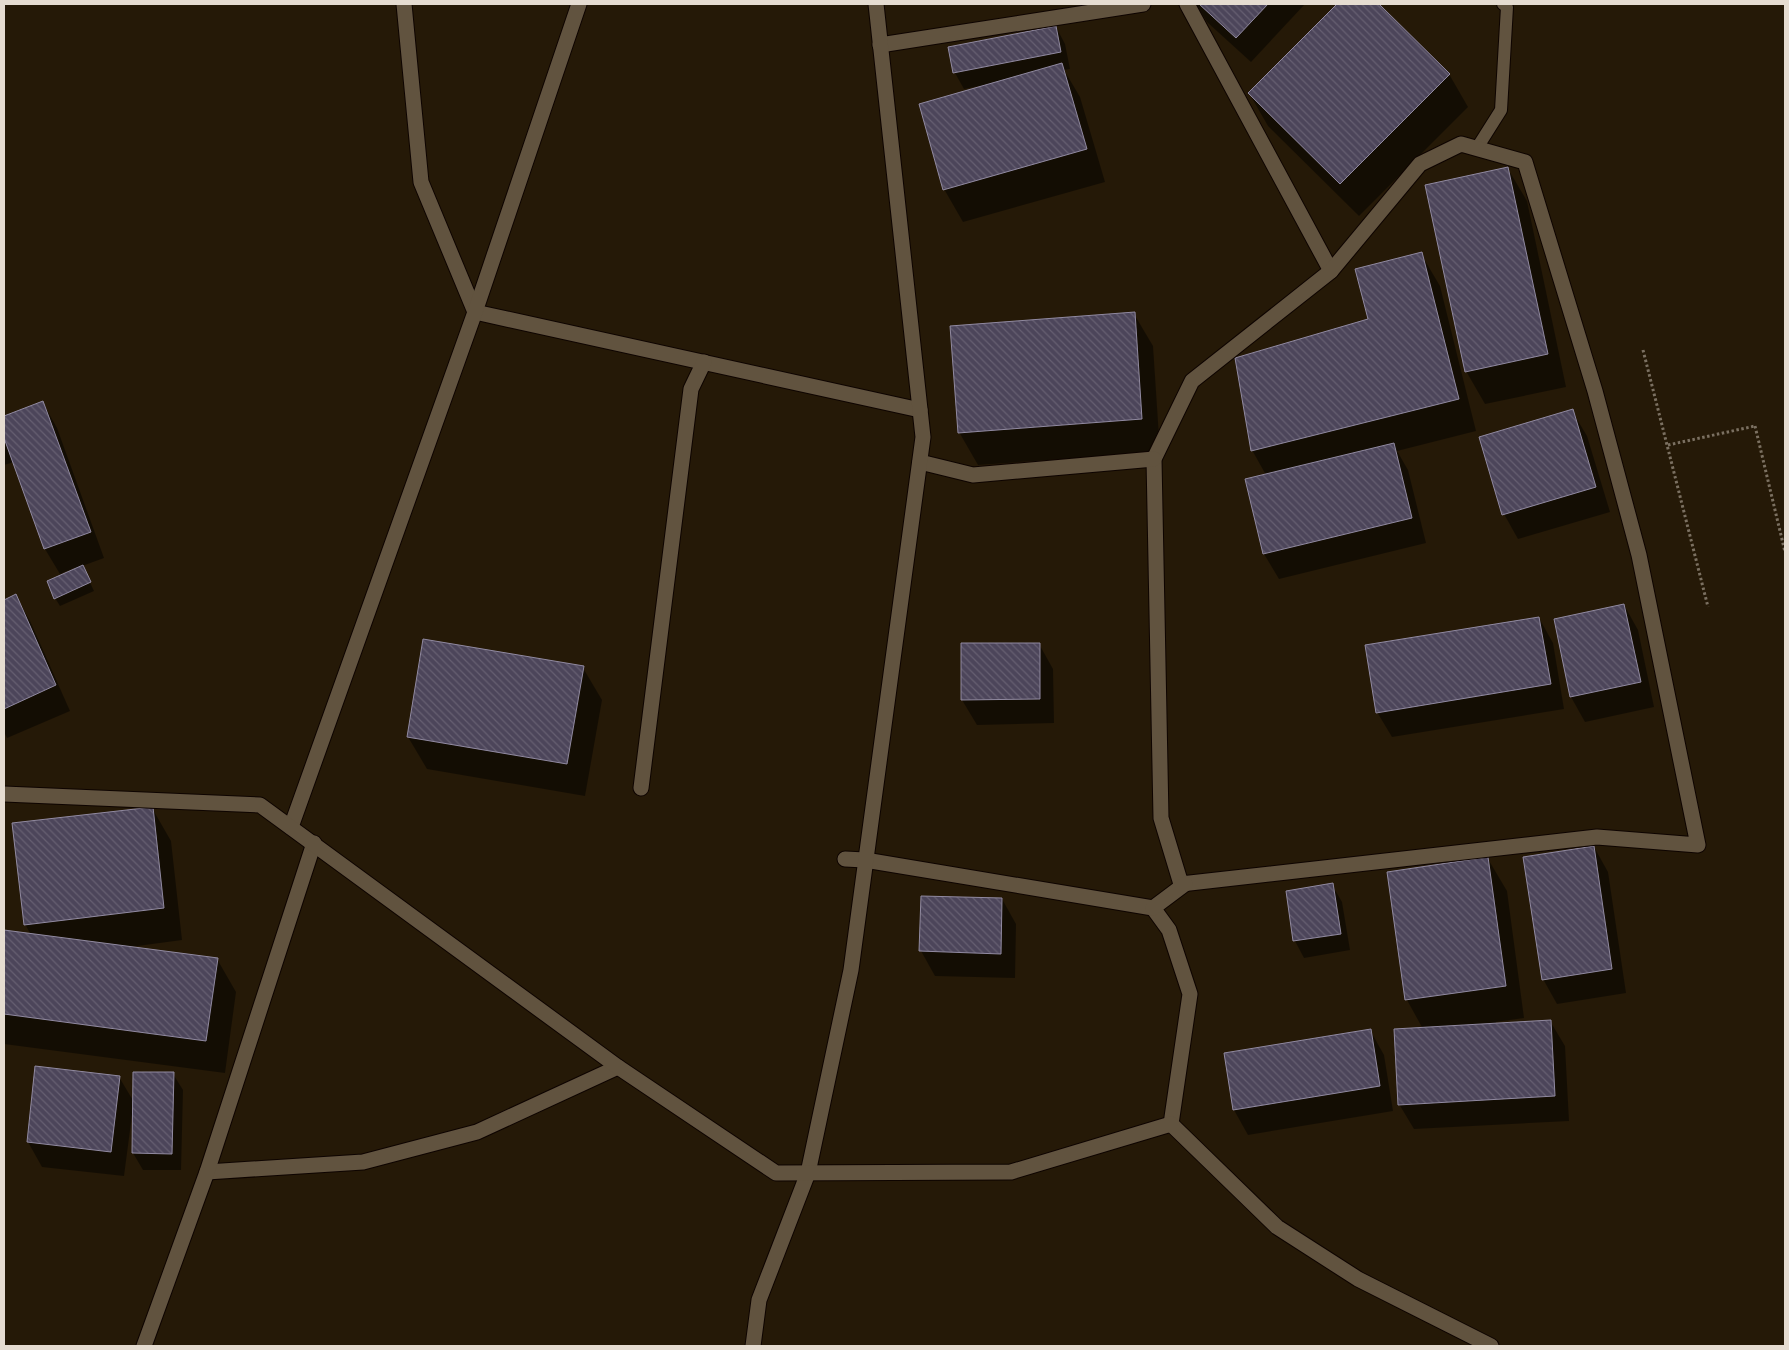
<svg xmlns="http://www.w3.org/2000/svg" width="1789" height="1350" font-family="'PT Sans Narrow',sans-serif">
<defs>
<pattern id="building-back-hatch" width="6" height="6" patternUnits="userSpaceOnUse" patternTransform="scale(1.25)"><rect width="6" height="6" fill="#4c455a"/><path d="M-1 5l2 2M0 0l6 6M5-1l2 2" fill="none" stroke="#665f71"/></pattern>
</defs>
<rect width="100%" height="100%" fill="#251907"/>
<g fill="#0007">
<polygon points="1196,4 1305,4 1251,62 1207,22"/>
<polygon points="1338,4 1378,4 1449,74 1468,107 1359,216 1268,126 1249,93"/>
<polygon points="1056,27 1065,44 1070,69 1064,70 1080,97 1105,182 963,222 944,189 979,88 979,86 964,89 955,73"/>
<polygon points="1508,169 1527,201 1566,387 1485,404 1466,371"/>
<polygon points="1421,254 1440,286 1476,431 1397,451 1408,470 1426,543 1279,579 1264,554 1247,480 1266,475 1252,450 1369,320"/>
<polygon points="1134,314 1153,346 1160,452 978,465 959,432"/>
<polygon points="43,403 57,428 104,558 82,566 94,591 60,606 55,598 75,570 74,568 60,574 45,549 14,462 4,465 4,417"/>
<polygon points="1572,411 1587,436 1610,512 1518,539 1504,514"/>
<polygon points="16,596 30,621 70,711 7,738 4,732 4,601"/>
<polygon points="1624,605 1638,630 1654,707 1585,722 1571,697"/>
<polygon points="1539,618 1553,643 1564,709 1392,737 1377,712"/>
<polygon points="1039,644 1053,669 1054,723 977,725 962,700"/>
<polygon points="583,668 602,700 585,796 427,769 408,737"/>
<polygon points="152,808 171,841 182,940 130,947 217,959 236,992 225,1073 4,1044 4,931 31,935 25,924"/>
<polygon points="1594,847 1608,872 1626,993 1557,1004 1543,979"/>
<polygon points="1488,859 1507,891 1524,1018 1496,1022 1496,1024 1550,1021 1565,1046 1569,1121 1414,1129 1399,1104 1423,1029 1407,1000 1388,873"/>
<polygon points="1332,885 1342,902 1350,950 1304,958 1295,941 1287,892"/>
<polygon points="922,897 1002,899 1016,924 1015,978 935,976 921,951"/>
<polygon points="1370,1030 1384,1055 1393,1111 1248,1135 1234,1110"/>
<polygon points="173,1074 183,1090 181,1170 143,1170 133,1153 134,1115 132,1115 124,1176 42,1167 28,1142 119,1077 134,1102"/>
</g>
<g fill="url(#building-back-hatch)" stroke="#918aa1">
<polygon points="1199,4 1268,4 1236,38"/>
<polygon points="1337,4 1379,4 1450,74 1340,184 1248,93"/>
<polygon points="1056,26 1061,52 953,73 948,47"/>
<polygon points="1062,63 1087,149 943,190 919,104"/>
<polygon points="1508,167 1548,354 1465,372 1425,185"/>
<polygon points="1422,252 1459,399 1251,451 1235,358 1368,319 1355,269"/>
<polygon points="1135,312 1142,419 958,433 950,326"/>
<polygon points="43,401 91,532 44,549 4,438 4,416"/>
<polygon points="1573,409 1596,487 1502,515 1479,437"/>
<polygon points="1394,443 1412,518 1263,554 1245,479"/>
<polygon points="83,565 91,582 54,599 47,581"/>
<polygon points="16,594 56,685 4,709 4,600"/>
<polygon points="1624,604 1641,682 1570,697 1554,619"/>
<polygon points="1539,617 1551,684 1376,713 1365,645"/>
<polygon points="423,639 584,666 567,764 407,737"/>
<polygon points="961,643 1040,643 1040,699 961,700"/>
<polygon points="153,807 164,908 24,925 12,823"/>
<polygon points="1594,846 1612,969 1542,980 1523,857"/>
<polygon points="1488,857 1506,986 1405,1000 1387,872"/>
<polygon points="1333,883 1341,934 1293,941 1286,891"/>
<polygon points="921,896 1002,898 1001,954 919,951"/>
<polygon points="4,930 218,958 206,1041 4,1014"/>
<polygon points="1551,1020 1555,1096 1398,1105 1394,1029"/>
<polygon points="1371,1029 1380,1086 1233,1110 1224,1053"/>
<polygon points="35,1066 120,1076 111,1152 27,1142"/>
<polygon points="133,1072 174,1072 172,1154 132,1153"/>
</g>
<g fill="none" stroke-linecap="round" stroke-linejoin="round">
<defs>
<polyline id="service" points="1477,148 1501,110 1507,7 1503,4"/>
<g id="minor">
<polyline points="404,4 421,182 475,312 920,410"/>
<polyline points="1187,4 1331,271"/>
<polyline points="880,45 1143,4"/>
<polygon points="1461,144 1525,162 1595,391 1639,555 1698,845 1597,837 1181,884 1161,818 1154,459 1192,381 1331,271 1420,164"/>
<polyline points="920,462 973,475 1154,459"/>
<polyline points="641,788 691,389 704,362"/>
<polyline points="291,827 475,312 579,4"/>
<polyline points="845,859 865,860 1153,908 1169,930 1190,994 1171,1124"/>
<polyline points="1153,908 1185,884"/>
<polyline points="207,1172 363,1162 477,1132 618,1067"/>
<polyline points="144,1346 207,1172 314,843"/>
<polyline points="753,1346 759,1300 808,1173 851,970 923,437 876,4"/>
</g>
<polyline id="secondary" points="4,794 260,805 618,1067 776,1173 1011,1172 1171,1124 1277,1227 1358,1279 1491,1346"/>
</defs>
<use href="#service" stroke="#0e0400" stroke-width="14"/>
<use href="#minor" stroke="#0e0400" stroke-width="17"/>
<use href="#secondary" stroke="#0e0400" stroke-width="17"/>
<g stroke="#7b7061" stroke-width="3" stroke-dasharray="2.5 2.5" stroke-linecap="butt">
<polyline points="1643,350 1708,607"/>
<polyline points="1755,426 1785,552"/>
</g>
<use href="#service" stroke="#61533f" stroke-width="12"/>
<use href="#minor" stroke="#61533f" stroke-width="15"/>
<use href="#secondary" stroke="#61533f" stroke-width="15"/>
<polyline stroke="#7b7061" stroke-width="3" stroke-dasharray="2.5 2.5" stroke-linecap="butt" points="1668,445 1755,426"/>
</g>
<rect width="1789" height="1350" fill="none" stroke="#e5dcd1" stroke-width="10"/>
</svg>
